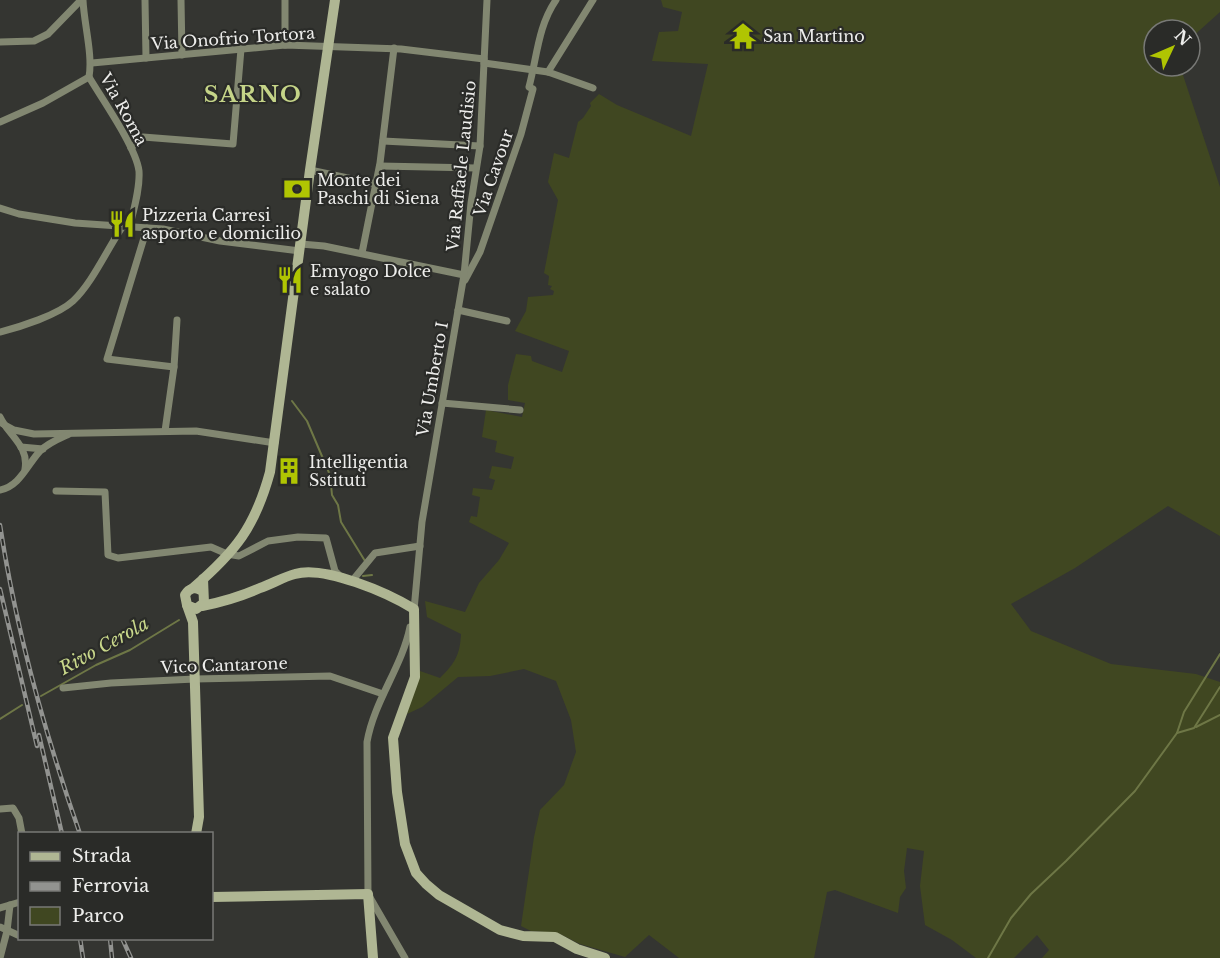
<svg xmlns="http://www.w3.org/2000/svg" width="1220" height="958" font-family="'Libre Baskerville',serif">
<rect width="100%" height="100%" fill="#343531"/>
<path fill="#404721" d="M661,0h559v12l-30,27v-9h-36v36h26l40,121v349l-52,-30 -93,62 -64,36 20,27 80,33 85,10 24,8v276h-178l7,-8 -12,-15 -23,23h-38l-24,-18 -27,-15 -5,-39 4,-35 -17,-3 -3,23 2,17 -6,9 -2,16 -63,-23 -8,2 -13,66h-135l-30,-23 -24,22 -45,-13 -22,-11 -27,-2 -10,-5 13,-89 6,-27 24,-25 12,-33 -5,-32 -15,-39 -32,-12 -34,7 -32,1 -36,30 -15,7 13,-43 20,7c15,-15 20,-23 21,-44l-34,-17 -2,-16 40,11 14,-29 20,-23 10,-17 -40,-21 2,-6 6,1 3,-20 -8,-2 1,-7 19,2 3,-10 -6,-2 3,-12 19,3 3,-12 -19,-5 2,-11 -15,-4 4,-27 36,7 3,-14 -17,-3v-15l8,-31 15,2 1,5 30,11 7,-21 -54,-20 11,-20 2,-14 25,-2 1,-4 -4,-2 2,-3 -4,-1 1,-9 -5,-3 14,-73 -10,-18 6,-29 15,5 9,-36 5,-4 8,-12 -1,-3 9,-9 18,11 74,31 17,-72 -56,-3 7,-29 19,-1 4,-19 -19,-5z"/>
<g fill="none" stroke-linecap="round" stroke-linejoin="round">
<g stroke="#6e7746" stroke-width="2">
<polyline points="292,401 307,421 330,475 332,495 338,505 341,522 365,561"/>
<polyline points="363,576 372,575"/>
<polyline points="41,696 96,665 130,650 179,620"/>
<polyline points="0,719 22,705"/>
<polyline points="1196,727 1220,715"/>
<polyline points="1177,733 1194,728 1220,687"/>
<polyline points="988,958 1011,918 1031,894 1066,861 1135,791 1177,733 1184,712 1220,654"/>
</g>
<g stroke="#828771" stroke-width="7">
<polyline points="145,0 146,58"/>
<polyline points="181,0 182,55"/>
<polyline points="285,0 285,45"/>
<polyline points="0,42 34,41 48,34 81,0"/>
<polyline points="92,63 285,45 401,49 484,59"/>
<polyline points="484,63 548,72 593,88"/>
<polyline points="548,72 593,0"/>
<polyline points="0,122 43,103 89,77"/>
<polyline points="383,141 480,146"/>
<polyline points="131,148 143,137 233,144 241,49"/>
<polyline points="380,166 476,168"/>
<polyline points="310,170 376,184"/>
<polyline points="0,208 19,214 75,223 163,229 220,241 300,251"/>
<polyline points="147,228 107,359 174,367"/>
<polyline points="301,244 324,246 464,275"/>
<polyline points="362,253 380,163 394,48"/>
<path d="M465,280l15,-28 41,-118 12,-45 -4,-2c8,-30 9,-61 27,-87"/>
<polyline points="458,310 507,321"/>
<path d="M0,332c20,-5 58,-17 73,-31 20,-19 34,-52 50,-75l8,-5c4,-16 9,-34 8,-50 -3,-24 -37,-72 -50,-94 4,-22 -5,-53 -6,-77"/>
<polyline points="442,403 520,410"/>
<path d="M0,417c9,19 29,29 25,52"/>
<polyline points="3,424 14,430 34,434 196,431 275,443"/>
<polyline points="165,431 174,367 177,320"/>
<polyline points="21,447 43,449"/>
<path d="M0,490c20,-4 27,-25 40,-39 8,-8 18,-12 29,-17"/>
<polyline points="56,491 105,492 108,555 118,558 211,547 227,554 239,556 268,541 298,537 326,538 335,571 341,577"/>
<polyline points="352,581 375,553 420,546"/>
<polyline points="414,610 422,522 464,275 471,203 480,146 487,0"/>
<polyline points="63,688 111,683 195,679 330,676 383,694"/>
<polyline points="0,809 13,808 19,818 22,834"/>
<polyline points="0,908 20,902"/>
<polyline points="0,927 20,936"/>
<polyline points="0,958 7,931 10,905"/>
<path d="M405,958l-37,-64 -1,-152c7,-41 35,-75 43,-115"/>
</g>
<g stroke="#afb693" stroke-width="10">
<path d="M193,588c43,-37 62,-61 77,-116l40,-302 25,-170"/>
<path d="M202,591c-6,-5 -13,-3 -17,4l2,10 9,4 8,-6 -1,-24"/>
<polyline points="187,605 193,622 199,817 196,834"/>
<path d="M202,606c20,-4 40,-10 58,-18 12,-4 23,-11 35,-14 29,-9 93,19 119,35l1,68 -22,61 4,54 8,52 11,29 10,11 13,11 61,35 23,6 32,1 22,12 28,9"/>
<polyline points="212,897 368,894 373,958"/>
</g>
<defs>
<g id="rail">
<path d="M0,525c16,105 45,209 80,309"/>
<polyline points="0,589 37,746"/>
<polyline points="39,735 62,834"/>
<polyline points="80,938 83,958"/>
<polyline points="110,938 112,958"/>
<polyline points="122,938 131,958"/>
</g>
</defs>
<use href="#rail" stroke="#929390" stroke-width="4.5"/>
<use href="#rail" stroke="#2a2b28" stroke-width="2" stroke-dasharray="7" stroke-linecap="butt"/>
</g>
<defs>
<symbol id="temple-bare" viewBox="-9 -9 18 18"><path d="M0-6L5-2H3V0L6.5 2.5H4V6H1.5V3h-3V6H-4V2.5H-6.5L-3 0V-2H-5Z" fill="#b0c502" stroke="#2a2b28" stroke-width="2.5" paint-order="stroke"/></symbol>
<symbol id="bank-bare" viewBox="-9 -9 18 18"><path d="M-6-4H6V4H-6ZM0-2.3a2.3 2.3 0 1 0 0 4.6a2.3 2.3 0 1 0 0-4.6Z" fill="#b0c502" stroke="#2a2b28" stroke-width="2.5" paint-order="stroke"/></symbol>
<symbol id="restaurant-bare" viewBox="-9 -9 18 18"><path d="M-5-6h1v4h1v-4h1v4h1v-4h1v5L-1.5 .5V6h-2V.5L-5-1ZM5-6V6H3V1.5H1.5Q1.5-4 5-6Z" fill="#b0c502" stroke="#2a2b28" stroke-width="2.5" paint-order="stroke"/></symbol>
<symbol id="building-bare" viewBox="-9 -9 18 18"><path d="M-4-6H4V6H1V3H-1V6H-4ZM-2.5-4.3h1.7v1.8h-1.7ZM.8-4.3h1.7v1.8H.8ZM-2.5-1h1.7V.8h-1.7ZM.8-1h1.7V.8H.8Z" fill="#b0c502" stroke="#2a2b28" stroke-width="2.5" paint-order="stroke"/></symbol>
</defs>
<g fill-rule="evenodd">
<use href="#temple-bare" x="724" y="17" width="38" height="38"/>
<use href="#bank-bare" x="278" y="170" width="38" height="38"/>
<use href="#restaurant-bare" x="103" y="205" width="38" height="38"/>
<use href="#restaurant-bare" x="271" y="261" width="38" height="38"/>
<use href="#building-bare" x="270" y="452" width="38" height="38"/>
</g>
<g text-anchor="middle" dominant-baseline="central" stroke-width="4.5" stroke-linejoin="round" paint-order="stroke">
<g font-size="16" fill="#ededeb" stroke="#2a2b28" text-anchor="start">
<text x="763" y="36">San Martino</text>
<text x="317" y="180">Monte dei<tspan x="317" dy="18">Paschi di Siena</tspan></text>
<text x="142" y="215">Pizzeria Carresi<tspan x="142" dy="18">asporto e domicilio</tspan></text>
<text x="310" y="271">Emyogo Dolce<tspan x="310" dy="18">e salato</tspan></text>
<text x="309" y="462">Intelligentia<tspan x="309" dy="18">Sstituti</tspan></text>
</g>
<g font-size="16" fill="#ededeb" stroke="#2a2b28">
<text transform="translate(233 38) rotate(-4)">Via Onofrio Tortora</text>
<text transform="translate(124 109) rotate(61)">Via Roma</text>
<text transform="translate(461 166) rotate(-84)">Via Raffaele Laudisio</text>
<text transform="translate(493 173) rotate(-71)">Via Cavour</text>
<text transform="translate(432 379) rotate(-80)">Via Umberto I</text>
<text transform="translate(224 665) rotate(-2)">Vico Cantarone</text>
</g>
<g font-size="18" font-style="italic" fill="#c8d78a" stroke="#2a2b28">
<text transform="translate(104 646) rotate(-29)">Rivo Cerola</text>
</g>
<g font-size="22" font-weight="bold" letter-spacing="1.5" fill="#c5d488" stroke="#2a2b28">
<text x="253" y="94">SARNO</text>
</g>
</g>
<rect x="18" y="832" width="195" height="108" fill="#2a2b28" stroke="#787976" stroke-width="1.5"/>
<rect x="30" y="852" width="30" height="9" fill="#afb693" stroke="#787976" stroke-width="1.5"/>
<text x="72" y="862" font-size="18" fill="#ededeb">Strada</text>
<rect x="30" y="882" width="30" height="9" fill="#929390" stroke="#787976" stroke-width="1.5"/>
<text x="72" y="892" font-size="18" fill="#ededeb">Ferrovia</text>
<rect x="30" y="907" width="30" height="18" fill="#404721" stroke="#787976" stroke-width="1.5"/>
<text x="72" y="922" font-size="18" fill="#ededeb">Parco</text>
<g transform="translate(1172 48) rotate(46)"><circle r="28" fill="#2a2b28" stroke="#787976" stroke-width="1.5"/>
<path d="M0-4.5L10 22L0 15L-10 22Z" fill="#b0c502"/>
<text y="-9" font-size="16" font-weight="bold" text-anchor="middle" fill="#ededeb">N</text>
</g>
</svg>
